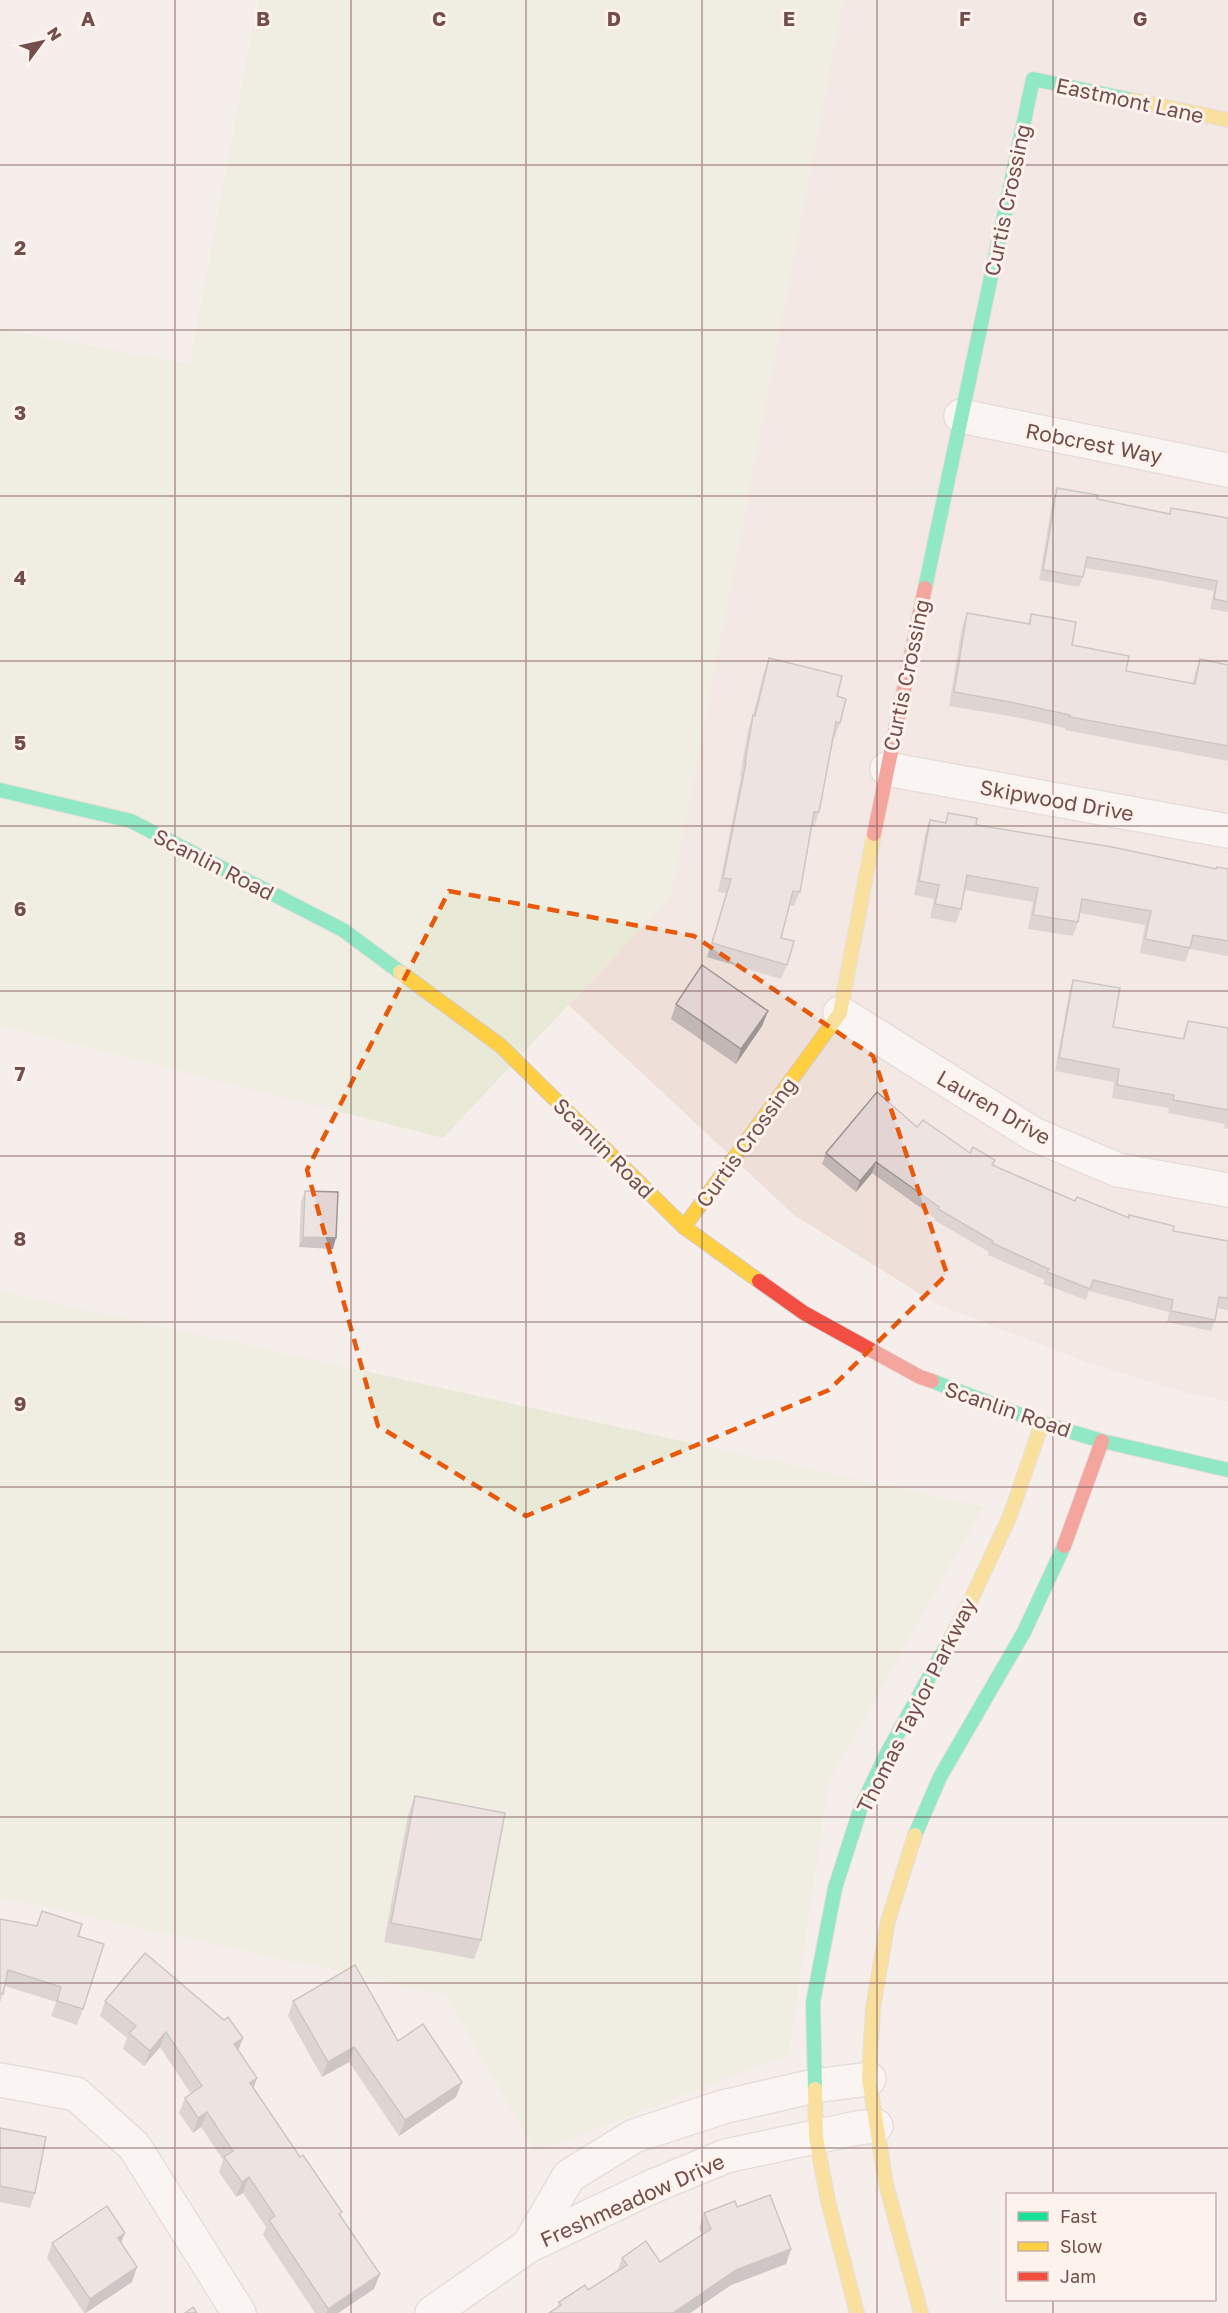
<svg xmlns="http://www.w3.org/2000/svg" width="1228" height="2313" font-family="'Golos Text',sans-serif">
<rect width="100%" height="100%" fill="#f6eeeb"/>
<polygon fill="#efdfd9" points="843,0 1228,0 1228,1401 1187,1393 1089,1363 936,1304 794,1215 569,1005 671,896"/>
<g fill="#e8ead7">
<polygon points="258,0 843,0 671,896 443,1138 0,1025 0,329 190,364"/>
<polygon points="0,1291 983,1507 828,1783 789,2054 536,2152 446,1995 0,1897"/>
</g>
<g fill="none" stroke-linecap="round" stroke-linejoin="round">
<defs>
<g id="street">
<polyline points="961,416 1228,470"/>
<polyline points="887,769 1228,831"/>
<polyline points="840,1013 1033,1134 1118,1170 1228,1190"/>
<polyline points="0,2080 76,2094 134,2146 239,2313"/>
<polyline points="528,2246 569,2176 634,2136 723,2107 814,2086 869,2079"/>
<polyline points="432,2313 528,2246 651,2187 726,2156 857,2128 876,2126"/>
</g>
<g id="fast">
<polyline points="925,588 1033,79 1132,100"/>
<polyline points="0,790 131,821 343,930 400,972"/>
<polyline points="932,1381 1042,1423 1102,1441 1228,1470"/>
<polyline points="915,1835 940,1777 1024,1632 1064,1546"/>
<polyline points="815,2089 813,2002 835,1888 861,1807 886,1755 952,1636"/>
</g>
<g id="slow">
<polyline points="1132,100 1228,120"/>
<polyline points="400,972 501,1046 684,1227 759,1281"/>
<polyline points="684,1227 840,1013 874,834"/>
<polyline points="952,1636 969,1604 1010,1516 1042,1423"/>
<polyline points="915,1835 888,1921 873,2008 869,2079 886,2184 921,2313"/>
<polyline points="815,2089 816,2137 828,2201 857,2313"/>
</g>
<g id="jam">
<polyline points="874,834 925,588"/>
<polyline points="759,1281 804,1313 920,1377 932,1381"/>
<polyline points="1064,1546 1102,1441"/>
</g>
</defs>
<use href="#street" stroke="#d5cac8" stroke-width="36"/>
<use href="#fast" stroke="#d7cbc9" stroke-width="16"/>
<use href="#slow" stroke="#d7cbc9" stroke-width="16"/>
<use href="#jam" stroke="#d7cbc9" stroke-width="16"/>
<use href="#street" stroke="#fefcfc" stroke-width="33"/>
<use href="#fast" stroke="#16e098" stroke-width="14"/>
<use href="#slow" stroke="#ffcf43" stroke-width="14"/>
<use href="#jam" stroke="#f24e42" stroke-width="14"/>
</g>
<g fill="#c2b7b5">
<polygon points="1057,488 1097,499 1170,514 1171,508 1228,518 1228,612 1210,609 1214,591 1141,577 1085,568 1083,577 1079,587 1039,580 1053,498"/>
<polygon points="967,613 1028,624 1031,614 1072,645 1126,671 1193,683 1195,673 1200,659 1228,665 1228,761 1065,730 1065,728 1010,716 949,706 962,627"/>
<polygon points="769,658 837,696 840,723 835,737 833,737 819,812 814,827 812,826 800,892 794,906 789,905 781,938 787,965 781,979 707,957 726,893 718,892 741,777 740,776 748,730 753,715 764,672"/>
<polygon points="948,813 976,825 1216,869 1228,869 1228,956 1190,949 1185,962 1140,953 1145,925 1080,913 1078,922 1073,936 1028,929 1033,902 964,890 961,909 956,923 930,918 934,899 914,895 925,834 930,820 945,823"/>
<polygon points="1073,980 1113,1027 1182,1039 1188,1021 1228,1028 1228,1129 1224,1128 1225,1124 1168,1113 1169,1108 1112,1098 1114,1082 1055,1071 1069,993"/>
<polygon points="676,1004 768,1011 762,1026 736,1064 671,1019"/>
<polygon points="917,1127 970,1153 995,1160 993,1165 1075,1201 1173,1231 1228,1241 1228,1310 1217,1308 1215,1320 1211,1331 1167,1322 1169,1312 1089,1291 1086,1300 1043,1284 1045,1280 988,1255 989,1252 934,1220 935,1218 872,1173 856,1192 822,1164 826,1153"/>
<polygon points="305,1191 333,1249 299,1247 301,1201"/>
<polygon points="415,1796 481,1940 474,1959 384,1942 408,1815"/>
<polygon points="42,1911 78,1936 83,2009 77,2025 51,2016 56,2002 5,1986 0,2003 0,1919 36,1926"/>
<polygon points="105,2001 243,2038 238,2050 254,2088 300,2157 341,2215 374,2289 338,2313 315,2313 263,2235 266,2227 243,2193 236,2197 219,2172 223,2160 201,2127 193,2133 179,2113 185,2098 191,2094 160,2047 144,2066 123,2049 127,2038 100,2016"/>
<polygon points="293,2001 398,2041 462,2082 456,2097 399,2136 349,2062 322,2077 288,2016"/>
<polygon points="0,2128 35,2193 30,2208 0,2202"/>
<polygon points="737,2207 791,2249 786,2264 731,2285 690,2313 549,2313 557,2308 559,2302 588,2290 617,2272 622,2258 660,2262 702,2235 699,2228 704,2213"/>
<polygon points="52,2243 121,2243 137,2267 132,2282 86,2313 84,2313 47,2258"/>
</g>
<g fill="#9e9594">
<polygon points="768,1011 762,1026 736,1064 741,1049"/>
<polygon points="876,1162 872,1173 856,1192 860,1181"/>
<polygon points="303,1237 336,1238 333,1249 299,1247"/>
<polygon points="166,2032 160,2047 144,2066 150,2051"/>
<polygon points="243,2038 237,2053 234,2044"/>
<polygon points="354,2047 349,2062 322,2077 328,2062"/>
<polygon points="257,2078 252,2093 250,2083"/>
<polygon points="462,2082 456,2097 399,2136 405,2120"/>
<polygon points="207,2112 201,2127 193,2133 198,2118"/>
<polygon points="249,2177 243,2193 236,2197 242,2182"/>
<polygon points="125,2233 119,2248 118,2238"/>
<polygon points="791,2249 786,2264 731,2285 690,2313 673,2313 736,2270"/>
<polygon points="137,2267 132,2282 85,2313 90,2299"/>
<polygon points="380,2274 374,2289 338,2313 326,2313 328,2309"/>
</g>
<g fill="#e2d5d3" stroke="#9e9594" stroke-width="1.5">
<polygon points="1057,488 1098,495 1097,499 1170,514 1171,508 1228,518 1228,602 1214,599 1217,581 1144,567 1087,557 1083,577 1043,570"/>
<polygon points="967,613 1030,624 1031,614 1076,622 1072,645 1129,656 1126,671 1195,684 1200,659 1228,665 1228,746 1070,717 1070,715 1015,703 954,692"/>
<polygon points="769,658 842,676 837,696 846,699 840,723 836,722 819,812 814,812 800,892 793,891 781,938 794,941 787,965 712,943 731,879 723,878 746,762 745,762 753,715 755,716"/>
<polygon points="948,813 977,818 976,825 1112,847 1216,869 1217,867 1228,869 1228,941 1193,935 1190,948 1145,939 1151,911 1082,899 1078,922 1033,915 1038,888 967,875 961,909 935,904 939,885 919,881 930,820 946,823"/>
<polygon points="702,965 768,1011 741,1049 676,1004"/>
<polygon points="1073,980 1120,988 1113,1027 1184,1039 1188,1021 1228,1028 1228,1110 1173,1100 1174,1095 1117,1085 1119,1069 1059,1058"/>
<polygon points="877,1092 917,1127 923,1120 970,1153 973,1147 995,1160 992,1165 1075,1201 1077,1197 1129,1218 1129,1215 1174,1226 1173,1231 1228,1241 1228,1298 1219,1297 1215,1320 1171,1311 1173,1300 1093,1280 1090,1289 1047,1272 1049,1269 992,1243 993,1241 938,1209 939,1207 876,1162 860,1181 826,1153"/>
<polygon points="305,1191 338,1192 336,1238 303,1237"/>
<polygon points="415,1796 505,1813 481,1940 391,1923"/>
<polygon points="42,1911 82,1924 78,1936 104,1944 83,2009 57,2001 61,1987 8,1970 3,1994 0,1993 0,1919 37,1926"/>
<polygon points="145,1953 224,2020 228,2017 243,2038 234,2044 257,2078 250,2083 300,2157 303,2155 342,2212 339,2214 380,2274 328,2309 269,2220 275,2216 249,2177 242,2182 224,2157 233,2151 207,2112 198,2118 185,2098 202,2086 166,2032 150,2051 129,2033 136,2026 105,2001"/>
<polygon points="355,1965 398,2041 423,2024 462,2082 405,2120 354,2047 328,2062 293,2001"/>
<polygon points="0,2128 46,2137 35,2193 0,2186"/>
<polygon points="770,2195 791,2249 736,2270 673,2313 549,2313 561,2305 559,2302 585,2285 588,2290 627,2265 622,2258 646,2241 660,2262 711,2229 704,2213 735,2201 737,2207"/>
<polygon points="107,2206 125,2233 118,2238 137,2267 90,2299 52,2243"/>
<polygon points="193,2307 197,2313 185,2313"/>
</g>
<path d="M0 0H1228V2313H0ZM449,891l245,45 179,120 74,218 -118,116 -303,126 -148,-90 -71,-256z" fill="#f6eeeb" fill-opacity=".55" fill-rule="evenodd"/>
<path fill="none" stroke="#e8590c" stroke-width="4.5" stroke-dasharray="12 8" stroke-linejoin="round" d="M449,891l245,45 179,120 74,218 -118,116 -303,126 -148,-90 -71,-256z"/>
<path fill="none" stroke="#724f4d" stroke-width="1.5" stroke-opacity="0.55" d="M175,0v2313M351,0v2313M526,0v2313M702,0v2313M877,0v2313M1053,0v2194M0,165h1228M0,330h1228M0,496h1228M0,661h1228M0,826h1228M0,991h1228M0,1156h1228M0,1322h1228M0,1487h1228M0,1652h1228M0,1817h1228M0,1983h1228M0,2148h1228M1053,2300v13"/>
<g text-anchor="middle" dominant-baseline="central" stroke-width="6" stroke-linejoin="round" paint-order="stroke">
<g font-size="21" fill="#724f4d" stroke="#fef2ed">
<text transform="translate(1130 100) rotate(12)">Eastmont Lane</text>
<text transform="translate(1007 200) rotate(-78)">Curtis Crossing</text>
<text transform="translate(1094 443) rotate(11)">Robcrest Way</text>
<text transform="translate(906 675) rotate(-78)">Curtis Crossing</text>
<text transform="translate(1057 800) rotate(10)">Skipwood Drive</text>
<text transform="translate(214 864) rotate(27)">Scanlin Road</text>
<text transform="translate(994 1107) rotate(30)">Lauren Drive</text>
<text transform="translate(746 1142) rotate(-54)">Curtis Crossing</text>
<text transform="translate(604 1148) rotate(45)">Scanlin Road</text>
<text transform="translate(1008 1409) rotate(19)">Scanlin Road</text>
<text transform="translate(916 1705) rotate(-63)">Thomas Taylor Parkway</text>
<text transform="translate(632 2200) rotate(-24)">Freshmeadow Drive</text>
</g>
</g>
<g font-size="20" text-anchor="middle" font-weight="bold" fill="#724f4d" stroke="#fef2ed" stroke-width="6" stroke-linejoin="round" paint-order="stroke">
<text x="88" y="26">A</text>
<text x="263" y="26">B</text>
<text x="439" y="26">C</text>
<text x="614" y="26">D</text>
<text x="789" y="26">E</text>
<text x="965" y="26">F</text>
<text x="1140" y="26">G</text>
<text x="20" y="255">2</text>
<text x="20" y="420">3</text>
<text x="20" y="585">4</text>
<text x="20" y="750">5</text>
<text x="20" y="916">6</text>
<text x="20" y="1081">7</text>
<text x="20" y="1246">8</text>
<text x="20" y="1411">9</text>
</g>
<rect x="1006" y="2193" width="210" height="108" fill="#fef2ed" stroke="#c6b1ad" stroke-width="1.5"/>
<rect x="1018" y="2212" width="30" height="9" fill="#16e098" stroke="#c6b1ad" stroke-width="1.5"/>
<text x="1060" y="2223" font-size="18" fill="#724f4d">Fast</text>
<rect x="1018" y="2242" width="30" height="9" fill="#ffcf43" stroke="#c6b1ad" stroke-width="1.5"/>
<text x="1060" y="2253" font-size="18" fill="#724f4d">Slow</text>
<rect x="1018" y="2272" width="30" height="9" fill="#f24e42" stroke="#c6b1ad" stroke-width="1.5"/>
<text x="1060" y="2283" font-size="18" fill="#724f4d">Jam</text>
<g transform="translate(42 42) rotate(57)" stroke="#fef2ed" stroke-width="4.5" paint-order="stroke">
<path d="M0-4.5L10 22L0 15L-10 22Z" fill="#724f4d"/>
<text y="-9" font-size="16" font-weight="bold" text-anchor="middle" fill="#724f4d">N</text>
</g>
</svg>
